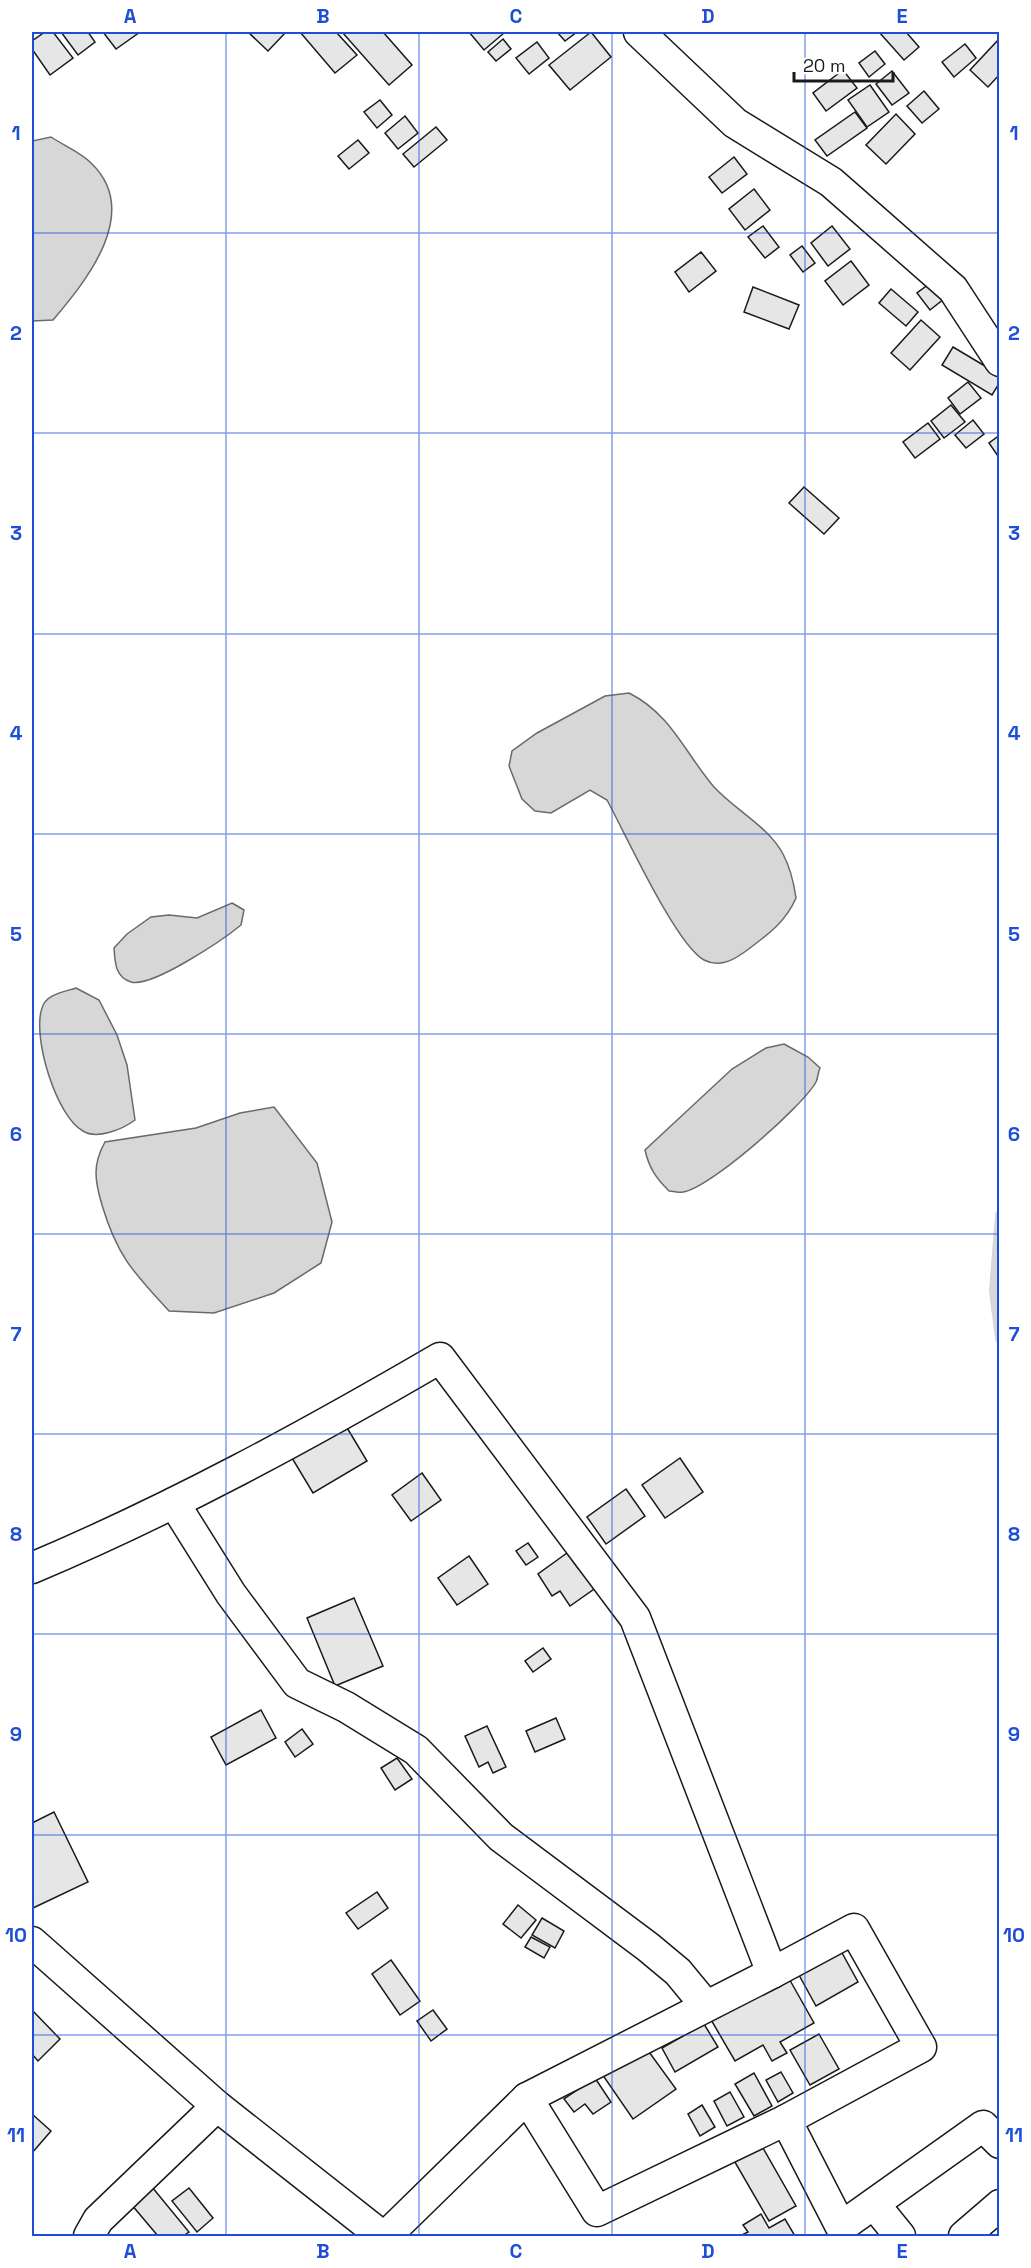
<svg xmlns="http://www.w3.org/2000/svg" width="1031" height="2268" font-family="'Space Grotesk',sans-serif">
<rect width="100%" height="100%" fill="#fff"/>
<g fill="#d7d7d7" stroke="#6a6a6a" stroke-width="1.5">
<path d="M51,137c12,8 29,15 39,25 53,49 -3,118 -37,158l-21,1v-180z"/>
<path d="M629,693c42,21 56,60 85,94 21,23 54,39 69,67 7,13 11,30 13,44 -10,23 -26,35 -46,50 -13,10 -29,21 -46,12 -28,-15 -79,-127 -97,-160l-17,-10 -39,23 -16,-2 -13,-12 -13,-33 3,-15 25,-18 68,-37z"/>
<path d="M232,903l12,7 -3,15c-17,14 -89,63 -110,57 -16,-5 -16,-20 -17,-34l13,-14 24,-17 18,-2 28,3z"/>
<path d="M76,988l23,12 18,35 10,30 8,55c-12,9 -38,20 -52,11 -27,-15 -51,-94 -41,-123 4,-14 22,-16 34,-20z"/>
<path d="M784,1044l24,13 12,11c-2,4 -2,10 -4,14 -13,24 -107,107 -133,110 -4,1 -9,-1 -14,-1 -13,-13 -20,-23 -24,-41l87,-81 34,-21z"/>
<path d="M274,1107l43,56 15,59 -11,41 -47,30 -60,20 -45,-2c-35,-38 -52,-55 -67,-106 -7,-24 -10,-40 3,-63l91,-14 44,-15z"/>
</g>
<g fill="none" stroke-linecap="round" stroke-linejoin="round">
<polyline stroke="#d7d7d7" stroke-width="10" points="1000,1215 994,1291 1000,1339"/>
</g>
<g fill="#e6e6e6" stroke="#1a1a1a" stroke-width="1.5">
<polygon points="45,32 53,32 73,58 50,75 32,49 32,41"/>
<polygon points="61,32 88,32 95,42 78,55"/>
<polygon points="103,32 140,32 116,49"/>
<polygon points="248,32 286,32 268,51"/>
<polygon points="300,32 336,32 357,55 335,73"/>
<polygon points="342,32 383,32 412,65 389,85"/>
<polygon points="469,32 503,32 504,33 484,50"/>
<polygon points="557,32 577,32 565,41"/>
<polygon points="591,32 611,57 570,90 549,65"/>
<polygon points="879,32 906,32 919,47 904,60"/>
<polygon points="1000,38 1000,74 988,87 970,70"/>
<polygon points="503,39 511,49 496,61 488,52"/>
<polygon points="537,42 549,58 529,74 516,58"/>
<polygon points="965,44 976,58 954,77 942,62"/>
<polygon points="875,51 885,64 869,77 859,63"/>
<polygon points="843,70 857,88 826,111 813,93"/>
<polygon points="892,71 909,93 892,105 876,84"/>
<polygon points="870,85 889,112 867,127 848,100"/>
<polygon points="924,91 939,109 922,123 907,106"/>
<polygon points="380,100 392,115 377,128 364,112"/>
<polygon points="855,112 867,128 827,156 815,140"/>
<polygon points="896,114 915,134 886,164 866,145"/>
<polygon points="405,116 418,133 398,149 385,133"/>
<polygon points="436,127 447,140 414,167 403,154"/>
<polygon points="358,140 369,153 349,169 338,156"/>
<polygon points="734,157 747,174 722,193 709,177"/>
<polygon points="754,189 770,210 745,230 729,209"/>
<polygon points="763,226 779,247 765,258 748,237"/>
<polygon points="832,226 850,249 828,266 811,243"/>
<polygon points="802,246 815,263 803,272 790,255"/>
<polygon points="701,252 716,271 689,292 675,272"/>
<polygon points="851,261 869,285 843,305 825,281"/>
<polygon points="933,281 945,298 930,310 917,293"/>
<polygon points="753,287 799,305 789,329 744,312"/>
<polygon points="891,289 918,312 906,326 879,303"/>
<polygon points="921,320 940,337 910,370 891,353"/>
<polygon points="953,347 1000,375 1000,382 992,395 942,365"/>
<polygon points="968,382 981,398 960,414 948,398"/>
<polygon points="951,405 965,422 944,438 931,421"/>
<polygon points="973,420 984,434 966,448 955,435"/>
<polygon points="928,423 940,439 915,458 903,442"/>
<polygon points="1000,435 1000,459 989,443"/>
<polygon points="804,487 839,518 824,534 789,503"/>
<polygon points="343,1421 367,1461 313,1493 289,1453"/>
<polygon points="680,1458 703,1492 665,1518 642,1485"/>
<polygon points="422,1473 441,1500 411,1521 392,1495"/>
<polygon points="626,1489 645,1516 606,1544 587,1517"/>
<polygon points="528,1543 538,1557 526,1565 516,1551"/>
<polygon points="567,1553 578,1568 581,1565 597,1587 570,1606 560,1591 552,1596 538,1574"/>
<polygon points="469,1556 488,1584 457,1605 438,1578"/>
<polygon points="354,1598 383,1666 335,1686 307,1618"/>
<polygon points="543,1648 551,1659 533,1672 525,1661"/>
<polygon points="261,1710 276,1738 226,1765 211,1737"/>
<polygon points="556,1718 565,1739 535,1752 526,1731"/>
<polygon points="487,1726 506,1767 493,1773 488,1762 479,1767 465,1736"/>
<polygon points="302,1729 313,1744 295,1757 285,1742"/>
<polygon points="397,1758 412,1779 395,1790 381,1768"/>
<polygon points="54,1812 88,1882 33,1908 32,1823"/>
<polygon points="377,1892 388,1908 358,1929 346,1913"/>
<polygon points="518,1905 536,1920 521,1938 503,1924"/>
<polygon points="542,1918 564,1931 555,1948 532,1935"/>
<polygon points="531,1937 550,1947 544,1958 525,1947"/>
<polygon points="841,1951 858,1982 816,2006 799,1975"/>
<polygon points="391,1960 420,2001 400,2015 372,1974"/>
<polygon points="787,1975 814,2023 780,2042 787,2053 772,2061 763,2045 735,2061 710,2018"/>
<polygon points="32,2010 60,2039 38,2061 32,2054"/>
<polygon points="433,2010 447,2029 431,2041 417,2021"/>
<polygon points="704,2024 718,2047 675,2072 662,2048"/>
<polygon points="819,2034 839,2069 810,2085 790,2050"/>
<polygon points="644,2045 676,2089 633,2119 602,2074"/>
<polygon points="781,2072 793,2093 778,2102 766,2080"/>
<polygon points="754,2073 772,2106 754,2116 735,2084"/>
<polygon points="595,2078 611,2102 593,2114 585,2104 574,2112 564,2099"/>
<polygon points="730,2092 744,2117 727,2126 714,2101"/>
<polygon points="702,2105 715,2127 700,2136 688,2114"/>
<polygon points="32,2114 51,2131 32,2153"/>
<polygon points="759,2141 796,2206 769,2221 732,2157"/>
<polygon points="152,2187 189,2232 183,2236 158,2236 131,2204"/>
<polygon points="189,2188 213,2218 197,2232 172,2201"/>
<polygon points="761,2214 769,2228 785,2219 795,2236 740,2236 748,2232 743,2225"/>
</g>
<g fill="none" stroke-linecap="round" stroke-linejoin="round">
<defs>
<g id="minor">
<polyline points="639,32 735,123 831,182 953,289 1000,361"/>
<polyline points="174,1503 231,1594 297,1683 346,1707 416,1750 501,1837 648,1947 678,1972 706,2006"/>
<path d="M32,1568c140,-59 276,-133 408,-210l195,260 137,355 -245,125 -141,138"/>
<polyline points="32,1942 217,2106 382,2236"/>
<polyline points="772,1973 854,1929 921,2047 786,2120"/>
<polyline points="527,2098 597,2211 786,2120 841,2227 983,2126 1000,2143"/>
<polyline points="874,2204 900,2236"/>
<polyline points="89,2236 98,2220 217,2106"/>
<polyline points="964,2236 1000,2205"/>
</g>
</defs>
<use href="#minor" stroke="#1a1a1a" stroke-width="33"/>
<use href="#minor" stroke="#fff" stroke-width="30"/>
</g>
<path fill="none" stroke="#1d4ed8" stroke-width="1.5" stroke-opacity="0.55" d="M226,32v2204M419,32v2204M612,32v2204M805,32v2204M32,233h968M32,433h968M32,634h968M32,834h968M32,1034h968M32,1234h968M32,1434h968M32,1634h968M32,1835h968M32,2035h968"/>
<rect width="1031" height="2268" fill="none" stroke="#ffffff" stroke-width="66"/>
<path d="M794 72v9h99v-9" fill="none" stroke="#1a1a1a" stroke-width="3"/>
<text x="803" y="72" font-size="18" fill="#1a1a1a" stroke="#ffffff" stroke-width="4.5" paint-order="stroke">20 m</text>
<rect x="33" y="33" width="965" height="2202" fill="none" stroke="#1d4ed8" stroke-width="2"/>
<g font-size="20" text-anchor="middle" font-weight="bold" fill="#1d4ed8">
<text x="130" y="23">A</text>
<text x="323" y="23">B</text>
<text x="516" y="23">C</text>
<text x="708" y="23">D</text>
<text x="902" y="23">E</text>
<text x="16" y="140">1</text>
<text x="1014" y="140">1</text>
<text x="16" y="340">2</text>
<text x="1014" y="340">2</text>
<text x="16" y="540">3</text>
<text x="1014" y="540">3</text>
<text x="16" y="740">4</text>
<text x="1014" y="740">4</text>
<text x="16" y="941">5</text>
<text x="1014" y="941">5</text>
<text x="16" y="1141">6</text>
<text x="1014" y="1141">6</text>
<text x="16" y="1341">7</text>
<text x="1014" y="1341">7</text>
<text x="16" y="1541">8</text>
<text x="1014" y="1541">8</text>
<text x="16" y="1741">9</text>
<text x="1014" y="1741">9</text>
<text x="16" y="1942">10</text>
<text x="1014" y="1942">10</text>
<text x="16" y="2142">11</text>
<text x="1014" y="2142">11</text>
<text x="130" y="2258">A</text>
<text x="323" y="2258">B</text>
<text x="516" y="2258">C</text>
<text x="708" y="2258">D</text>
<text x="902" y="2258">E</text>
</g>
</svg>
